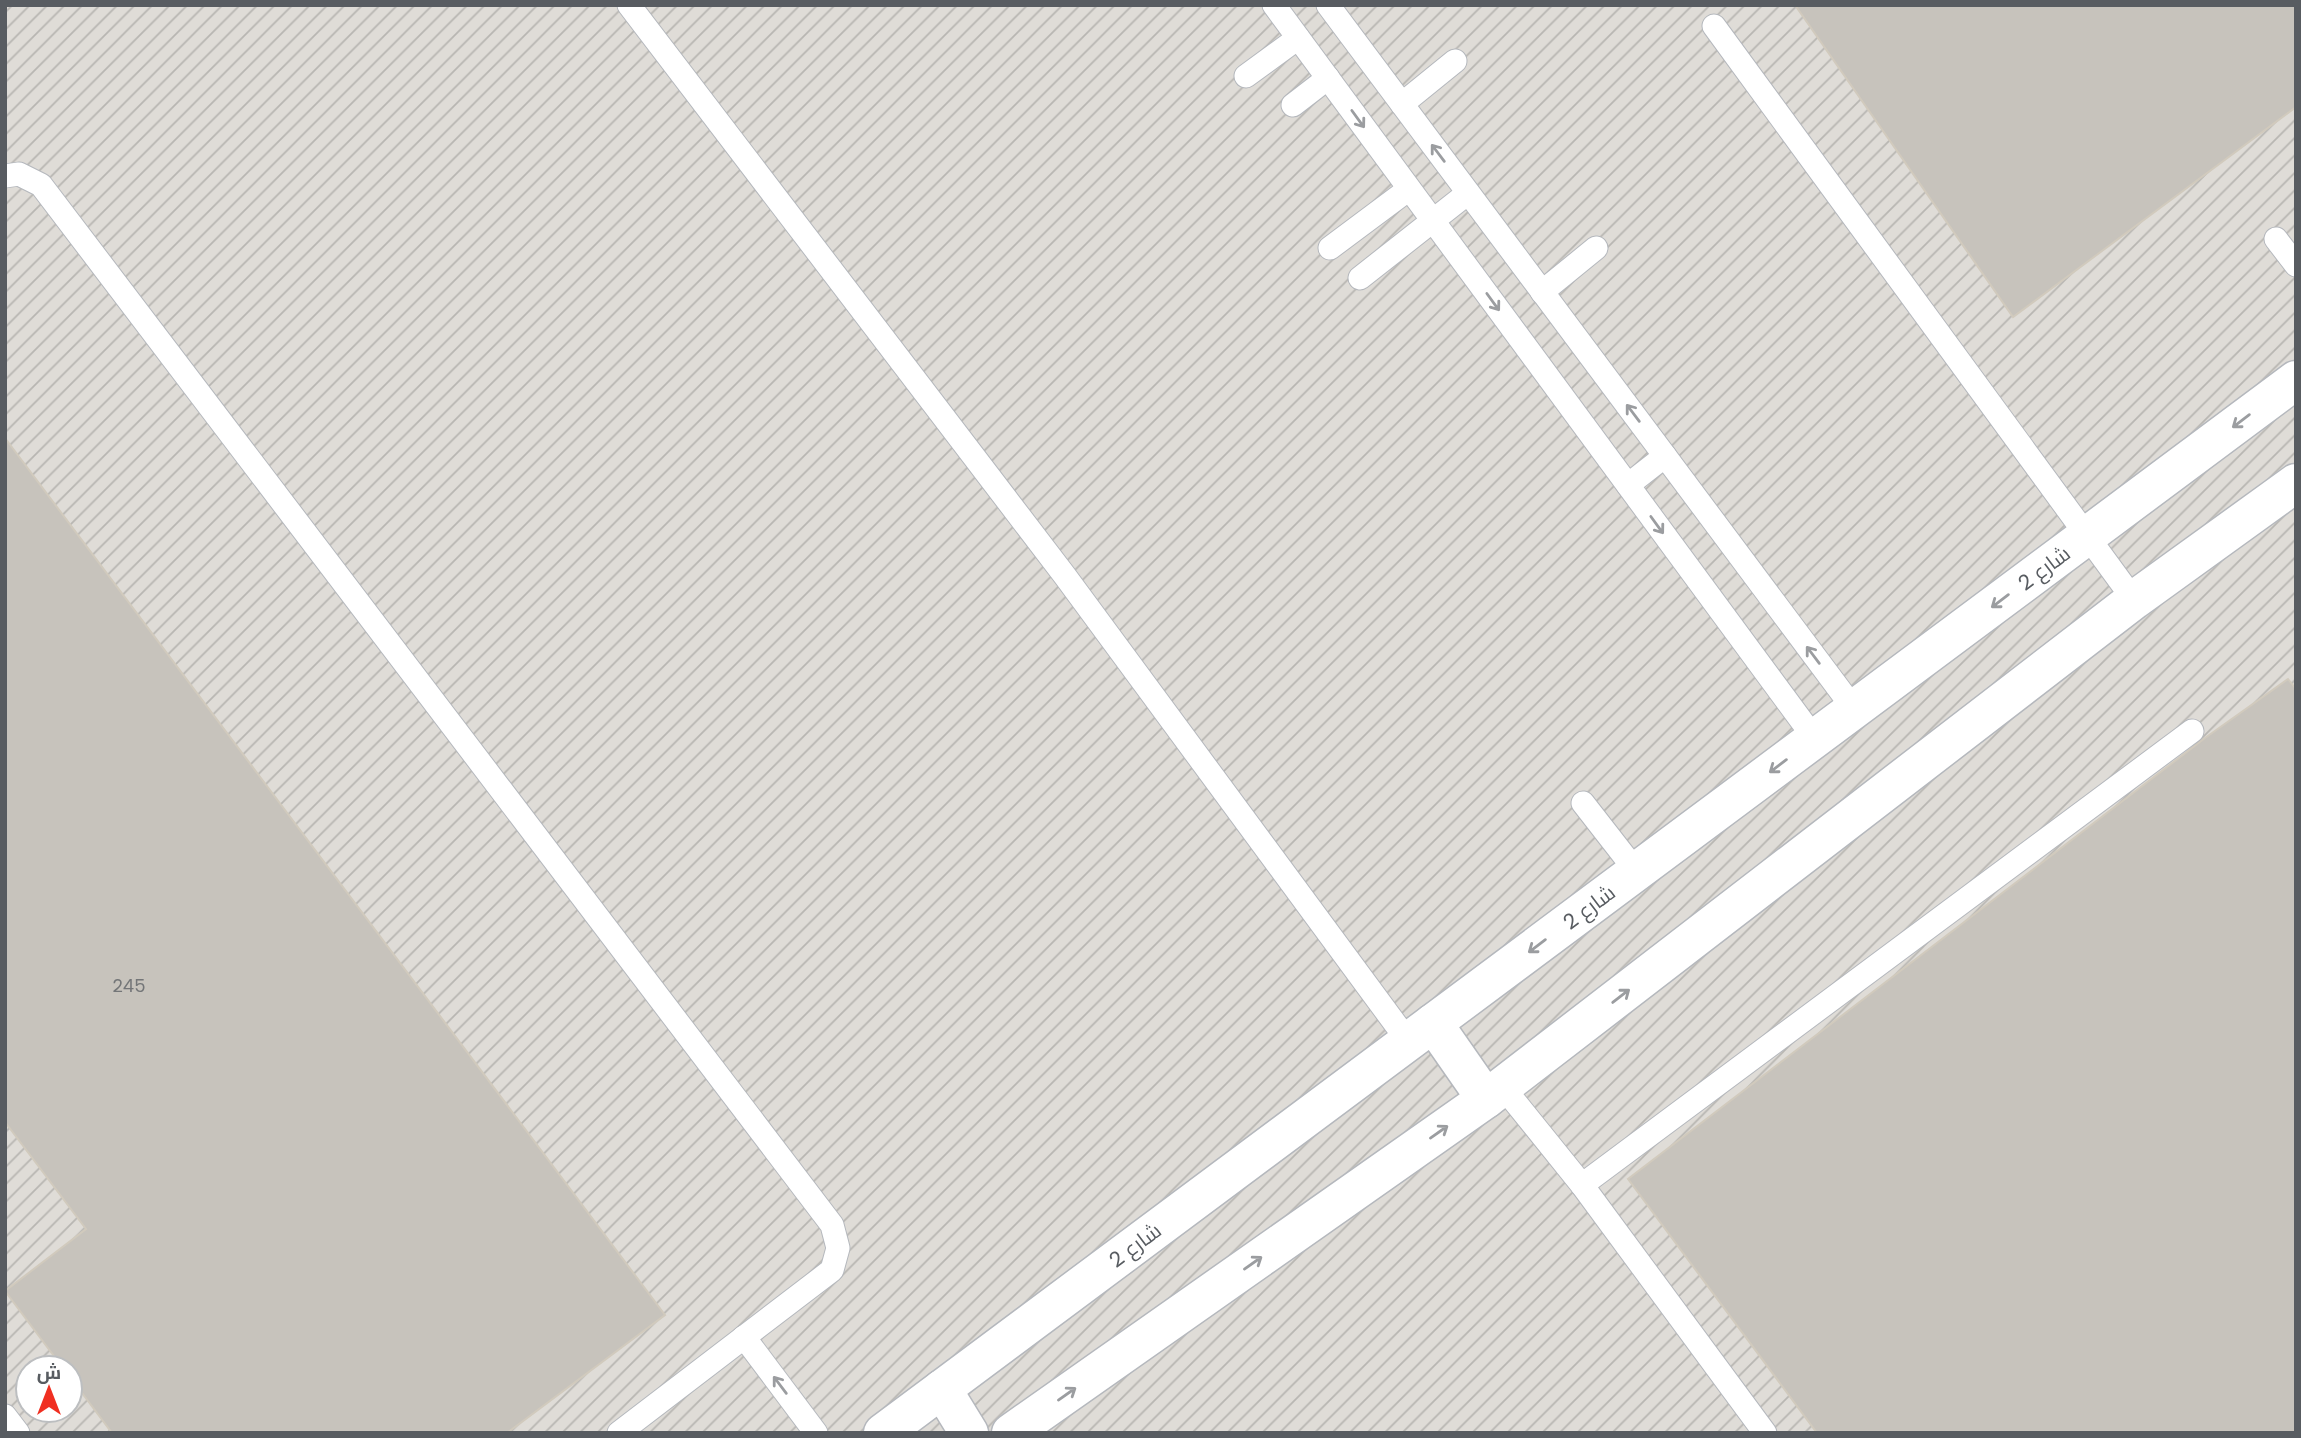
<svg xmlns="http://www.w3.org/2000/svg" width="2301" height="1438" font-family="Poppins,Cairo,sans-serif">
<defs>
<pattern id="industrial-furrows" width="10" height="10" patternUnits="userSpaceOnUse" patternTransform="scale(1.75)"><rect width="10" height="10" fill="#dfdcd7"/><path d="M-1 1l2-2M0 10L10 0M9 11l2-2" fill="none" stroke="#b8b6b2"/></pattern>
</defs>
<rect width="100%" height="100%" fill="#ece9df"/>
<path fill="url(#industrial-furrows)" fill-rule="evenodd" d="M5,5h2291v1428h-2291zM28,1368h42v42h-42z"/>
<g fill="#c7c3bc" stroke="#d1cabd" stroke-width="2">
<polygon points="1795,5 2296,5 2296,107 2013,317"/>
<polygon points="5,438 665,1315 507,1433 112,1433 70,1377 70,1368 63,1368 5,1291 86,1229 5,1122"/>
<polygon points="2288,679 2296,689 2296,1433 1817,1433 1628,1179 2205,738"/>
</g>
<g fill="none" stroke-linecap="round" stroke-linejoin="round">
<defs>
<g id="service">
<polyline points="629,5 1065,576 1408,1041"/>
<polyline points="1274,5 1815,739"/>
<polyline points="1328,5 1854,709"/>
<polyline points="1714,26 2134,600"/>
<polyline points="1246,76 1298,38"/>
<polyline points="1402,104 1455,61"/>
<polyline points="1293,105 1328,78"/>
<polyline points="5,176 19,174 41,185 832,1225 838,1248 832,1270 619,1433"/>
<polyline points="2276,239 2296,265"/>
<polyline points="1330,248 1409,189"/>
<polyline points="1360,278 1468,193"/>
<polyline points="1542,292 1596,248"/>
<polyline points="1628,485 1665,456"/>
<polyline points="1583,803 1636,871"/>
<polyline points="1503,1087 1582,1185 1765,1433"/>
<polyline points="1582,1185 2192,731"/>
<polyline points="744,1337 816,1433"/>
<polyline points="5,1416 18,1433"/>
</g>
<g id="minor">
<polyline points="1433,1023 1486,1099"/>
<polyline points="942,1389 969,1433"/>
<polyline points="883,1433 2296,380"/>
<polyline points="1011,1433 1486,1099 2134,600 2296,483"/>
</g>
</defs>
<use href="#service" stroke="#b5b8bd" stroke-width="25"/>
<use href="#minor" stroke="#b5b8bd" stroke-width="41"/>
<use href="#service" stroke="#fff" stroke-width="23"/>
<use href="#minor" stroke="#fff" stroke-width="38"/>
</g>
<defs><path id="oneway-shaft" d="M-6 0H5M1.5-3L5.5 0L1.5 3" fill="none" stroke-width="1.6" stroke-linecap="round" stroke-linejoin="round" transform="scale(1.75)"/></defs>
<g stroke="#9b9da0">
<use href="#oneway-shaft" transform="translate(1358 119) rotate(54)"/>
<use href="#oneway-shaft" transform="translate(1438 153) rotate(-127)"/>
<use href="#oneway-shaft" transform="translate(1493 302) rotate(54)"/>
<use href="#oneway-shaft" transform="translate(1633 413) rotate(-127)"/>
<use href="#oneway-shaft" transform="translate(2241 421) rotate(143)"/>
<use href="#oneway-shaft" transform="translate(1657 525) rotate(54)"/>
<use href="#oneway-shaft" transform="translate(2000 601) rotate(143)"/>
<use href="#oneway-shaft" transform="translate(1813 655) rotate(-127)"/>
<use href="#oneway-shaft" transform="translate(1778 766) rotate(143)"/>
<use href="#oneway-shaft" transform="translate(1537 946) rotate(143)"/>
<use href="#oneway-shaft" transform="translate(1621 996) rotate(-38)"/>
<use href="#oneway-shaft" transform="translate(1439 1132) rotate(-35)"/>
<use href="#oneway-shaft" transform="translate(1253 1263) rotate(-35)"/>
<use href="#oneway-shaft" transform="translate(780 1385) rotate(-127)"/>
<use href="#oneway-shaft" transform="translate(1067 1394) rotate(-35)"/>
</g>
<g text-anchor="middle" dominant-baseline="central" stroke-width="6" stroke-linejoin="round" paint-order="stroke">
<g font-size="18" fill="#747678">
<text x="129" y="985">245</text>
</g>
<g font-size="21" fill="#585c61" stroke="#fff">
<text transform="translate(2044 568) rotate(-37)">شارع 2</text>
<text transform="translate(1589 907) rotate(-37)">شارع 2</text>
<text transform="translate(1135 1245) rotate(-37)">شارع 2</text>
</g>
</g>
<rect width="2301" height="1438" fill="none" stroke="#585c61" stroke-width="14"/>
<g transform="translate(49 1389)"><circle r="33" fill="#ffffff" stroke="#bcbec0" stroke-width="2"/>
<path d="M0-5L12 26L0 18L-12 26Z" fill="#f02f21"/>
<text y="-10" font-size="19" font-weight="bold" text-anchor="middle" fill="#585c61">ش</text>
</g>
</svg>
